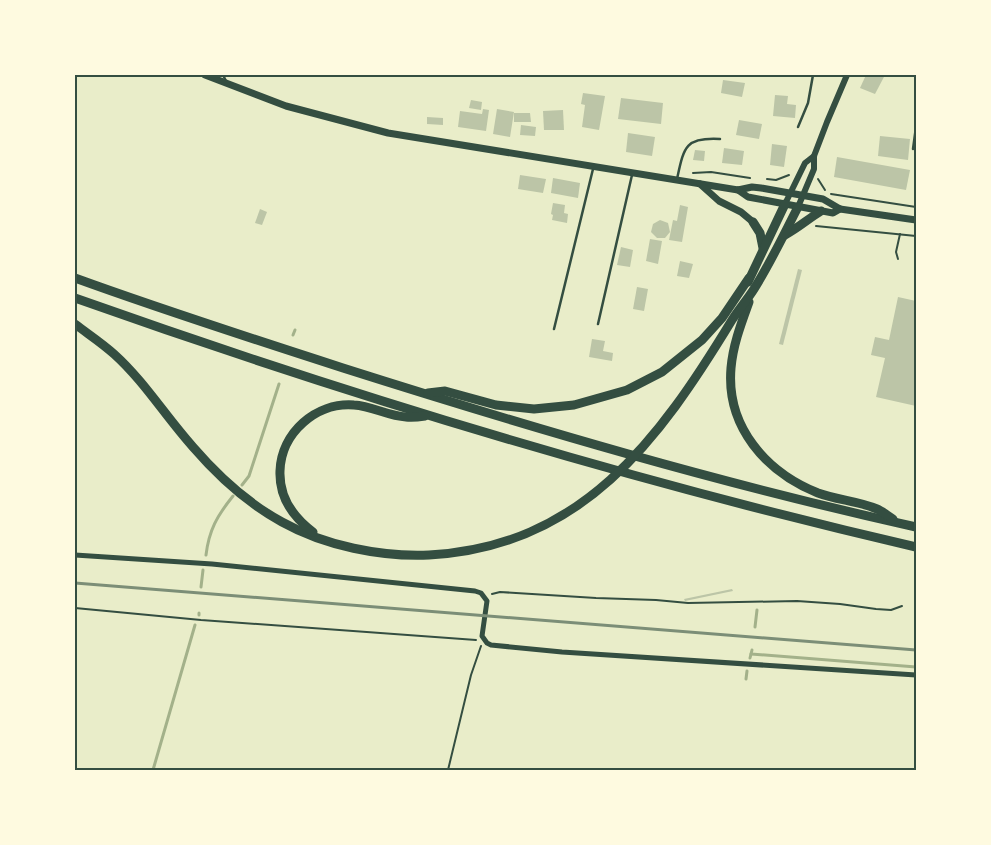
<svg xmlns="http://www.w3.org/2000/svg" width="991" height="845" font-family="'Noto Sans',sans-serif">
<rect width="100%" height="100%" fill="#e9edc9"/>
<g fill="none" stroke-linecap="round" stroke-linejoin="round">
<g stroke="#a3b18a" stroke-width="3">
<polyline points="293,335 295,330"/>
<polyline points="242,485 249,476 279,384"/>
<path d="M206,555c3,-25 11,-39 27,-59"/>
<polyline points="201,587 203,570"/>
<polyline points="199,615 199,613"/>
<polyline points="755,627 757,610"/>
<polyline points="751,654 916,667"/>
<polyline points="750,658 752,650"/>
<polyline points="746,679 747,671"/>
<polyline points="153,770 195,625"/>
</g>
</g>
<g fill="#bcc5a7">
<polygon points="866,75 885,75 875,94 860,88"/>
<polygon points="723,80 745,83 742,97 721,93"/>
<polygon points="583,93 605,96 599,130 582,127 585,105 581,104"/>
<polygon points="775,95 788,96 787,104 796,105 795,118 773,116"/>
<polygon points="621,98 663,103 661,124 618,119"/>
<polygon points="471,100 482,102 481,110 469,108"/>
<polygon points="483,109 489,110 486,131 458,127 460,111 482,114"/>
<polygon points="497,109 514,112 510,137 493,134"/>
<polygon points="563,110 564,130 544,130 543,111"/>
<polygon points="514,113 530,113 531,122 514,122"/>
<polygon points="427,117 443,118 443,125 427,124"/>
<polygon points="739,120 762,124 759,139 736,135"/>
<polygon points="521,125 536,127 535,136 520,135"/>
<polygon points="628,133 655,137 652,156 626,152"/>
<polygon points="880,136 910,139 908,160 878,156"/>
<polygon points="772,144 787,146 784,167 770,165"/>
<polygon points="724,148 744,151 742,165 722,163"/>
<polygon points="695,150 705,151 704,161 693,160"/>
<polygon points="837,157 910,170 906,190 834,177"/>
<polygon points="520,175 546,179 543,193 518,189"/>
<polygon points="553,178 580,183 578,198 551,193"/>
<polygon points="553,203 565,205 564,213 568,214 567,223 552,220 553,215 551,214"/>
<polygon points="680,205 688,207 682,242 669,240 673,220 677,221"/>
<polygon points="260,209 267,212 262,225 255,223"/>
<polygon points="660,220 668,223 670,232 665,238 657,238 651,232 653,224"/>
<polygon points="650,239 662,241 658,264 646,261"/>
<polygon points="621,247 633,250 630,267 617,265"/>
<polygon points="680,261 693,264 689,278 677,276"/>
<polygon points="798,269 802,270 783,345 779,344"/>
<polygon points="637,287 648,289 644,311 633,309"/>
<polygon points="898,297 916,301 916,406 876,397 885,358 871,355 875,337 889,340"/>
<polygon points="592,339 605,341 603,351 613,353 612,361 589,357"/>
<polygon points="732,589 733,591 685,601 684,599"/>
</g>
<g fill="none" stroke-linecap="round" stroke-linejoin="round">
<g stroke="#344e41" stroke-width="2">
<polyline points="693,173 711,172 750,178"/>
<polyline points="767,179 776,180 789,175"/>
<polyline points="818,179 825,190"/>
<polyline points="831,194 916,207"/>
<polyline points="816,226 916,236"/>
<polyline points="898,259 896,252 900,234"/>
<polyline points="492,594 500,592 596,598 656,600 688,603 797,601 840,604 876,609 891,610 902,606"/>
<polyline points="75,608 201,620 476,640"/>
<polyline points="448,770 471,675 481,646"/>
</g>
<g stroke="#344e41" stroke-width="2.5">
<polyline points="223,75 226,81"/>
<polyline points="798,127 808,103 813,75"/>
<polyline points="913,149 916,127"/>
<path d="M677,179c7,-32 8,-42 43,-40"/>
<polyline points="598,324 632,175"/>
<polyline points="554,329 593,169"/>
</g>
<polyline stroke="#344e41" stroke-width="5" points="75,555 212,564 475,591 481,593 487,601 482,636 487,643 491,645 562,652 916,675"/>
<g stroke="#344e41" stroke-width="6">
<polyline points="785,204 805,163 814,156"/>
<polyline points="798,207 814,169 814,156 827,122 847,75"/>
</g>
<g stroke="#344e41" stroke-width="7">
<polyline points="205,75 286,106 388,133 738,190 752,187 761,188 823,199 840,209 916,220"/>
<polyline points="700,184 719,201 741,212 753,222"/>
<polyline points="738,190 748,197 833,213 840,209"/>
</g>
<g stroke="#344e41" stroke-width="9">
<polyline points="753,222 760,233 763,248"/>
<path d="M785,235c13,-7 23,-16 36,-24"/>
<path d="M75,278c88,32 178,61 268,90 189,60 379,116 573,159"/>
<polyline points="748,282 785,204"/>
<path d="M75,298c276,98 556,183 841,249"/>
<path d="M749,302c-8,22 -16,43 -18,66 -5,59 35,104 87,125 19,7 40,8 59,16 5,2 11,7 16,10"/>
<path d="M75,324c13,10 27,19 39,30 30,27 52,63 79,93 25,29 56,57 89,75 43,24 99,35 147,33 153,-8 230,-115 303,-235 7,-11 15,-20 22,-31 17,-27 30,-55 44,-82"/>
<polyline points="428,393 445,391 496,405 534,409 574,405 627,390 662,372 702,340 722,318 749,278"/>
<path d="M313,532c-20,-15 -34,-35 -33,-61 1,-38 36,-69 74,-66 18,1 34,11 52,12 6,1 13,0 19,-1"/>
</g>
<polyline stroke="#7c8e77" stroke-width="3" points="75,583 916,650"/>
</g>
<rect width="991" height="845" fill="none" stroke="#fefae0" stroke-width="152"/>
<rect x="76" y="76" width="839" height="693" fill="none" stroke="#344e41" stroke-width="2"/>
</svg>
